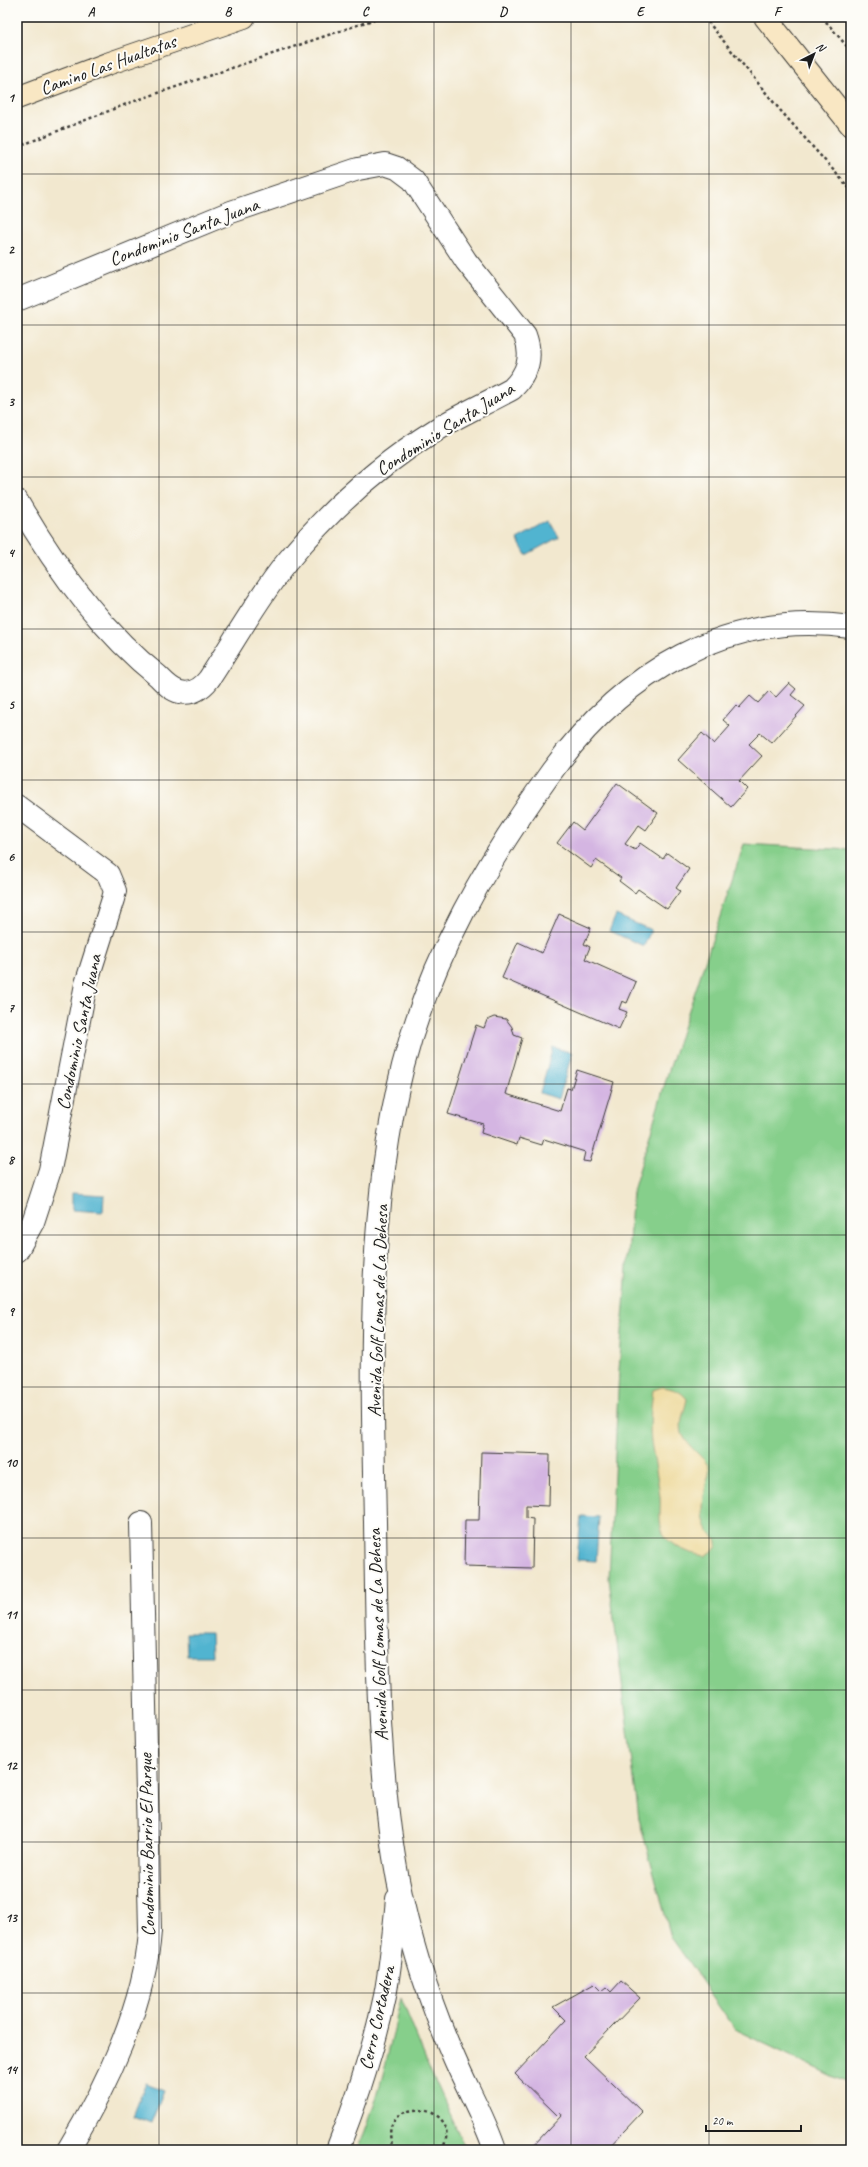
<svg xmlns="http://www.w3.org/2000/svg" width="868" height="2167" font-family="Caveat,sans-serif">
<rect width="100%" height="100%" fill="#fdfcf7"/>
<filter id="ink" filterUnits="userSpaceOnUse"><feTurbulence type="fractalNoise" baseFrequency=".025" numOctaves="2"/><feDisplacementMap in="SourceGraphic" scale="8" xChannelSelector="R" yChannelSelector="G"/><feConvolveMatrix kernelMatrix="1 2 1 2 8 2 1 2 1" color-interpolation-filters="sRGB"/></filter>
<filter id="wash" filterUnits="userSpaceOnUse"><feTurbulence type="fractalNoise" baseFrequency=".012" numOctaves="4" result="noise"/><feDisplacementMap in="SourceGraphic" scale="16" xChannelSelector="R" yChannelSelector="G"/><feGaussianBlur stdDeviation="0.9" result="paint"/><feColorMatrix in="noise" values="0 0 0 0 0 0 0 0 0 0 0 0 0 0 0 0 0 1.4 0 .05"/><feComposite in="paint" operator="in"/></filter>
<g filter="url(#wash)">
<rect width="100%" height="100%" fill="#f2e8cf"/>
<g fill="#86cf8b" stroke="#517654">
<polygon points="744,844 851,850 851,2085 736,2030 671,1937 639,1819 609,1579 619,1370 633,1191 668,1073"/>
<path d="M401,1998l29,72 36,80h-109c22,-48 32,-101 44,-152z"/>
</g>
<path fill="#eeda9e" stroke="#857b5d" d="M662,1387c11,2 18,3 25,12 -2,11 -8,23 -5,34 5,15 26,26 27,36 1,5 -2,11 -3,15 -4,23 -7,41 11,57v6l-12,9c-14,-2 -35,-9 -42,-23 -5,-11 -2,-25 -3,-36 -2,-19 -6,-37 -9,-55 -2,-16 0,-35 2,-52z"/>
<g fill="#51b4d0" stroke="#366876">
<polygon points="550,521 559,537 526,555 517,539"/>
<polygon points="616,915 651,930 644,946 609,931"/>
<polygon points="553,1047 572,1053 559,1099 540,1093"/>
<polygon points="72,1193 104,1195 103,1212 72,1210"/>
<polygon points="581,1516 599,1517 596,1561 577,1560"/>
<polygon points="186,1633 211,1633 212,1656 187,1656"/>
<polygon points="146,2083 164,2090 151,2123 133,2116"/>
</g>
<g id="blocks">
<g fill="#d4b5e2">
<polygon points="789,683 796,689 791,695 805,706 772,743 760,733 749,744 762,756 739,781 747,789 731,807 678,760 702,733 714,744 730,726 723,720 736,705 739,708 750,696 758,703 769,691 776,697"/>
<polygon points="617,783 658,813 646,830 639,825 625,844 635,850 640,843 663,859 667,853 689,869 676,888 680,891 667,909 638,889 635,893 619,881 621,878 596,860 591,868 557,843 573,822 583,830"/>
<polygon points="559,914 591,928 584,944 590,947 585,959 636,982 627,1003 622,1001 619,1009 627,1012 619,1029 502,978 518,942 542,953"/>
<polygon points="494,1017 506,1019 512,1027 514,1035 522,1038 506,1094 560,1111 567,1088 571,1089 577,1070 614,1082 590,1162 583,1161 585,1152 544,1139 542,1145 519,1138 517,1145 481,1133 483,1124 448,1114 476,1025 484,1028 487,1020"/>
<polygon points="481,1452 550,1454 549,1506 526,1505 526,1518 533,1519 532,1568 464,1566 465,1520 479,1520"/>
<polygon points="621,1981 640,1998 584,2056 642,2112 606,2150 535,2150 532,2147 562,2115 560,2112 557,2115 515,2074 566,2020 553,2007 594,1984 601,1991 606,1987 611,1992"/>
</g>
</g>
</g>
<g filter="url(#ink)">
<use href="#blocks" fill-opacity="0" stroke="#3c3b37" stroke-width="1"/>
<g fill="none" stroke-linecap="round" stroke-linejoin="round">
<defs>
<g id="street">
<path d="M17,300l214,-88 127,-43 27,-5 12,4 16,12 53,81 59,74c8,22 3,38 -13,54 -25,14 -51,25 -75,40 -58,36 -108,81 -151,134 -29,36 -51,77 -77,116 -7,9 -17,16 -29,13 -9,-2 -16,-10 -22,-16 -57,-45 -105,-113 -141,-175"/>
<polyline points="17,806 108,874 115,891 113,899 86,984 50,1170 33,1222 17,1251"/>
<path d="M68,2150c38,-63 77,-145 82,-219l-9,-408"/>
<path d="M337,2150c20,-50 37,-101 48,-154 6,-32 9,-65 12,-97"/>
<path d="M495,2150c-10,-31 -27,-60 -40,-90 -25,-57 -45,-118 -57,-180 -22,-118 -21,-238 -23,-358 -3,-151 -9,-308 28,-456 28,-109 84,-205 149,-295 71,-98 174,-162 299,-144"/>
</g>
<g id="secondary">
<polyline points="765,17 851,125"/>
<polyline points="17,98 107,64 244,17"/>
</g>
</defs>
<use href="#street" stroke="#3c3b37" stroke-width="24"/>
<use href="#secondary" stroke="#3c3b37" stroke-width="24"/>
<g stroke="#3c3b37" stroke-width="2.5" stroke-dasharray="3 3" stroke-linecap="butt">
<polyline points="704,17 780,110 851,190"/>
<polyline points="822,17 851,51"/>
<polyline points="17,147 129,103 381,17"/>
<path d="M394,2150c-24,-56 74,-51 48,0"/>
</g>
<use href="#street" stroke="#fff" stroke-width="22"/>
<use href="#secondary" stroke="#f9e7c3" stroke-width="22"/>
</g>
</g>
<path fill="none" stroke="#1c1c1c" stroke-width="1" stroke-opacity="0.55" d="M159,17v2133M297,17v2133M434,17v2133M571,17v2133M709,17v2133M17,174h834M17,325h834M17,477h834M17,629h834M17,780h834M17,932h834M17,1084h834M17,1235h834M17,1387h834M17,1538h834M17,1690h834M17,1842h834M17,1993h834"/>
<g text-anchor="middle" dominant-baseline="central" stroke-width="4" stroke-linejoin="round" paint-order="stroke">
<g font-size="19" fill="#1c1c1c" stroke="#fdfcf7">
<text transform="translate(108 65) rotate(-20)">Camino Las Hualtatas</text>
<text transform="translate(184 232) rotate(-21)">Condominio Santa Juana</text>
<text transform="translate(445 429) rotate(-32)">Condominio Santa Juana</text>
<text transform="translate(79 1032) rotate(-78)">Condominio Santa Juana</text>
<text transform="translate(378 1311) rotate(-88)">Avenida Golf Lomas de La Dehesa</text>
<text transform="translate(378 1635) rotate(-92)">Avenida Golf Lomas de La Dehesa</text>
<text transform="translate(147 1845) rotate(-91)">Condominio Barrio El Parque</text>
<text transform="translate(377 2018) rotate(-77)">Cerro Cortadera</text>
</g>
</g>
<rect width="868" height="2167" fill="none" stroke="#fdfcf7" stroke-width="44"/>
<g transform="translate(814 54) rotate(42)" stroke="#fdfcf7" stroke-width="3" paint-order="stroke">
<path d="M0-3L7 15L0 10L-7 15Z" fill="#1c1c1c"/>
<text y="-6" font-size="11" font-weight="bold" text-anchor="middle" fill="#1c1c1c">N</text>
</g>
<path d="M706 2125v6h95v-6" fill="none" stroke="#1c1c1c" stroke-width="2"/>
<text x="712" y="2125" font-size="12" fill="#1c1c1c" stroke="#fdfcf7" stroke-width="3" paint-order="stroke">20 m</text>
<rect x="22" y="22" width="824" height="2123" fill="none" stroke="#1c1c1c" stroke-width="1.5"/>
<g font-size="13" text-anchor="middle" font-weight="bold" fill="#1c1c1c">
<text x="91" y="16">A</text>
<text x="228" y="16">B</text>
<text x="365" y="16">C</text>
<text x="503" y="16">D</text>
<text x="640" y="16">E</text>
<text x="777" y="16">F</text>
<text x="11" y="102">1</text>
<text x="11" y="254">2</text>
<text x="11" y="406">3</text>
<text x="11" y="557">4</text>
<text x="11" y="709">5</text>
<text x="11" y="861">6</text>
<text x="11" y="1012">7</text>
<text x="11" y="1164">8</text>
<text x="11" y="1316">9</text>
<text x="11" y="1467">10</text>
<text x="11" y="1619">11</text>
<text x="11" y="1770">12</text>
<text x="11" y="1922">13</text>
<text x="11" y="2074">14</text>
</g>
</svg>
